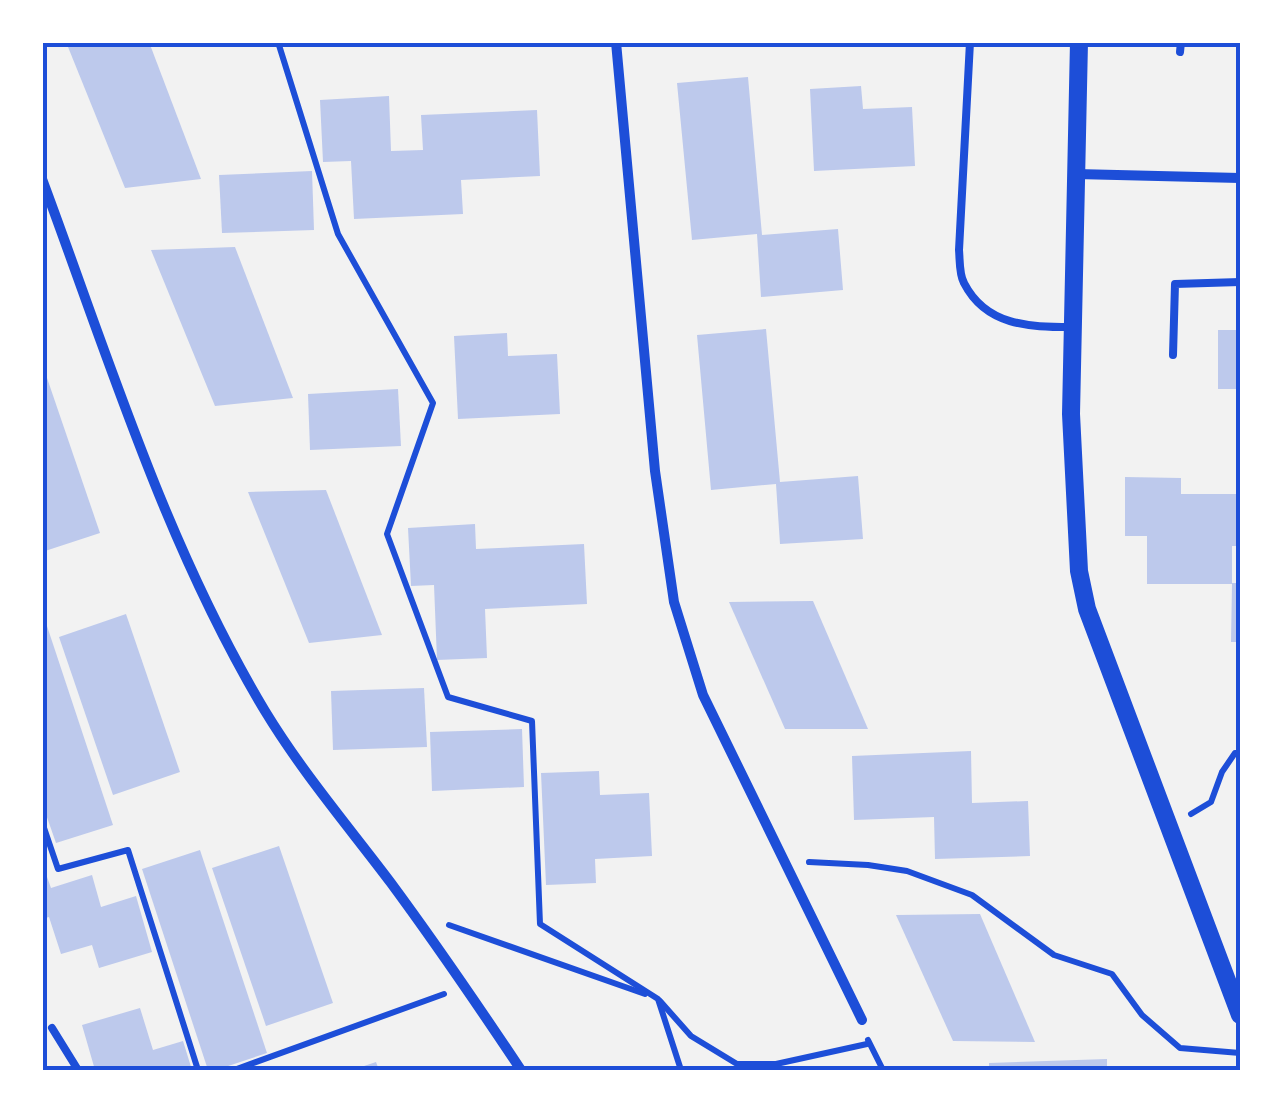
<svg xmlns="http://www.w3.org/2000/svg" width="1283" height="1113" font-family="'Source Serif 4',serif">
<rect width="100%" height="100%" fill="#f2f2f2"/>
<g fill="#bdc9ec">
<polygon points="66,42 149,42 201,179 125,188"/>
<polygon points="748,77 762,235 838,229 843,290 761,297 757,234 692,240 677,83"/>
<polygon points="861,86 863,109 912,107 915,166 814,171 810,89"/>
<polygon points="389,96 391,151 423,150 421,115 537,110 540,176 461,180 463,214 354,219 351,161 323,162 320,100"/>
<polygon points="312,171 314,230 222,233 219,175"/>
<polygon points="235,247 293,398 215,406 151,250"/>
<polygon points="766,329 780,482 858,476 863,539 780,544 776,484 711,490 697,335"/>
<rect x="1218" y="330" width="22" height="59"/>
<polygon points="507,333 508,356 557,354 560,414 458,419 454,336"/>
<polygon points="46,375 100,533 42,552 42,376"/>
<polygon points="398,389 401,446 310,450 308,394"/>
<polygon points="1125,477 1181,478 1181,494 1240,494 1240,546 1232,546 1232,583 1240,583 1240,642 1231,642 1232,584 1147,584 1147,536 1125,536"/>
<polygon points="326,490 382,635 309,643 248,492"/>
<polygon points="475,524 476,549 584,544 587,604 485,609 487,658 437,660 434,585 411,586 408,528"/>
<polygon points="813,601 868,729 785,729 729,602"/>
<polygon points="126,614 180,772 113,795 59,637"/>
<polygon points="46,623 113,825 56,843 42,803 42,624"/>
<polygon points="424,688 427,747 333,750 331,691"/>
<polygon points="522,729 524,787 432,791 430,732"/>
<polygon points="971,751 972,803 1028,801 1030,856 935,859 934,817 854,820 852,756"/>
<polygon points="599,771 600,795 649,793 652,856 595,859 596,883 546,885 541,773"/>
<polygon points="279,846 333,1003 266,1026 212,868"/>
<polygon points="200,850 267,1053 216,1070 208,1070 142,869"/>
<polygon points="42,863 51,888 92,875 101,907 136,896 152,952 99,968 92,945 61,954 49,917 42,919"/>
<polygon points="980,914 1035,1042 953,1041 896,915"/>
<polygon points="140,1008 153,1050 183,1041 192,1070 95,1070 82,1025"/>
<polygon points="1107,1059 1107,1070 989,1070 989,1063"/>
<polygon points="376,1062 379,1070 352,1070"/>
</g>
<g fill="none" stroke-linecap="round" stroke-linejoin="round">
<g stroke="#1d4ed8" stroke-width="6">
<polyline points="278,42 338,234 433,403 387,534 448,697 532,721 540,924 658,999 681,1070"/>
<polyline points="1191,814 1211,802 1222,772 1235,753 1240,753"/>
<polyline points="42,822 58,869 128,850 198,1070"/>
<polyline points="809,862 868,865 907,871 972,895 1054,955 1112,974 1142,1015 1180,1048 1240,1053"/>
<polyline points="449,925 645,994"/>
<polyline points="660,1001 691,1036 737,1064 776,1064 867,1044"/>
<polyline points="868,1040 883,1070"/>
<polyline points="234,1070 444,994"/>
</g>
<g stroke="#1d4ed8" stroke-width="8">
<path d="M970,42l-11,208c1,11 0,24 5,33 22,43 65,44 107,44"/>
<polyline points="1180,52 1181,42"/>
<polyline points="1173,355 1175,284 1240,282"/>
<polyline points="52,1028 78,1070"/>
</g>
<g stroke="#1d4ed8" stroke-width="10">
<polyline points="616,42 655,471 674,602 703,695 862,1020"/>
<polyline points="1076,174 1240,178"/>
<path d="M42,179c67,180 124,367 223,532 37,61 83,115 126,172 45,61 88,124 130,187"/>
</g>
<polyline stroke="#1d4ed8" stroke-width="18" points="1079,42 1071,414 1079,571 1087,609 1240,1015"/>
</g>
<rect width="1283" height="1113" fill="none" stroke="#ffffff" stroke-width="90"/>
<rect x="45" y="45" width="1193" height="1023" fill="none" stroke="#1d4ed8" stroke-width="4"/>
</svg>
